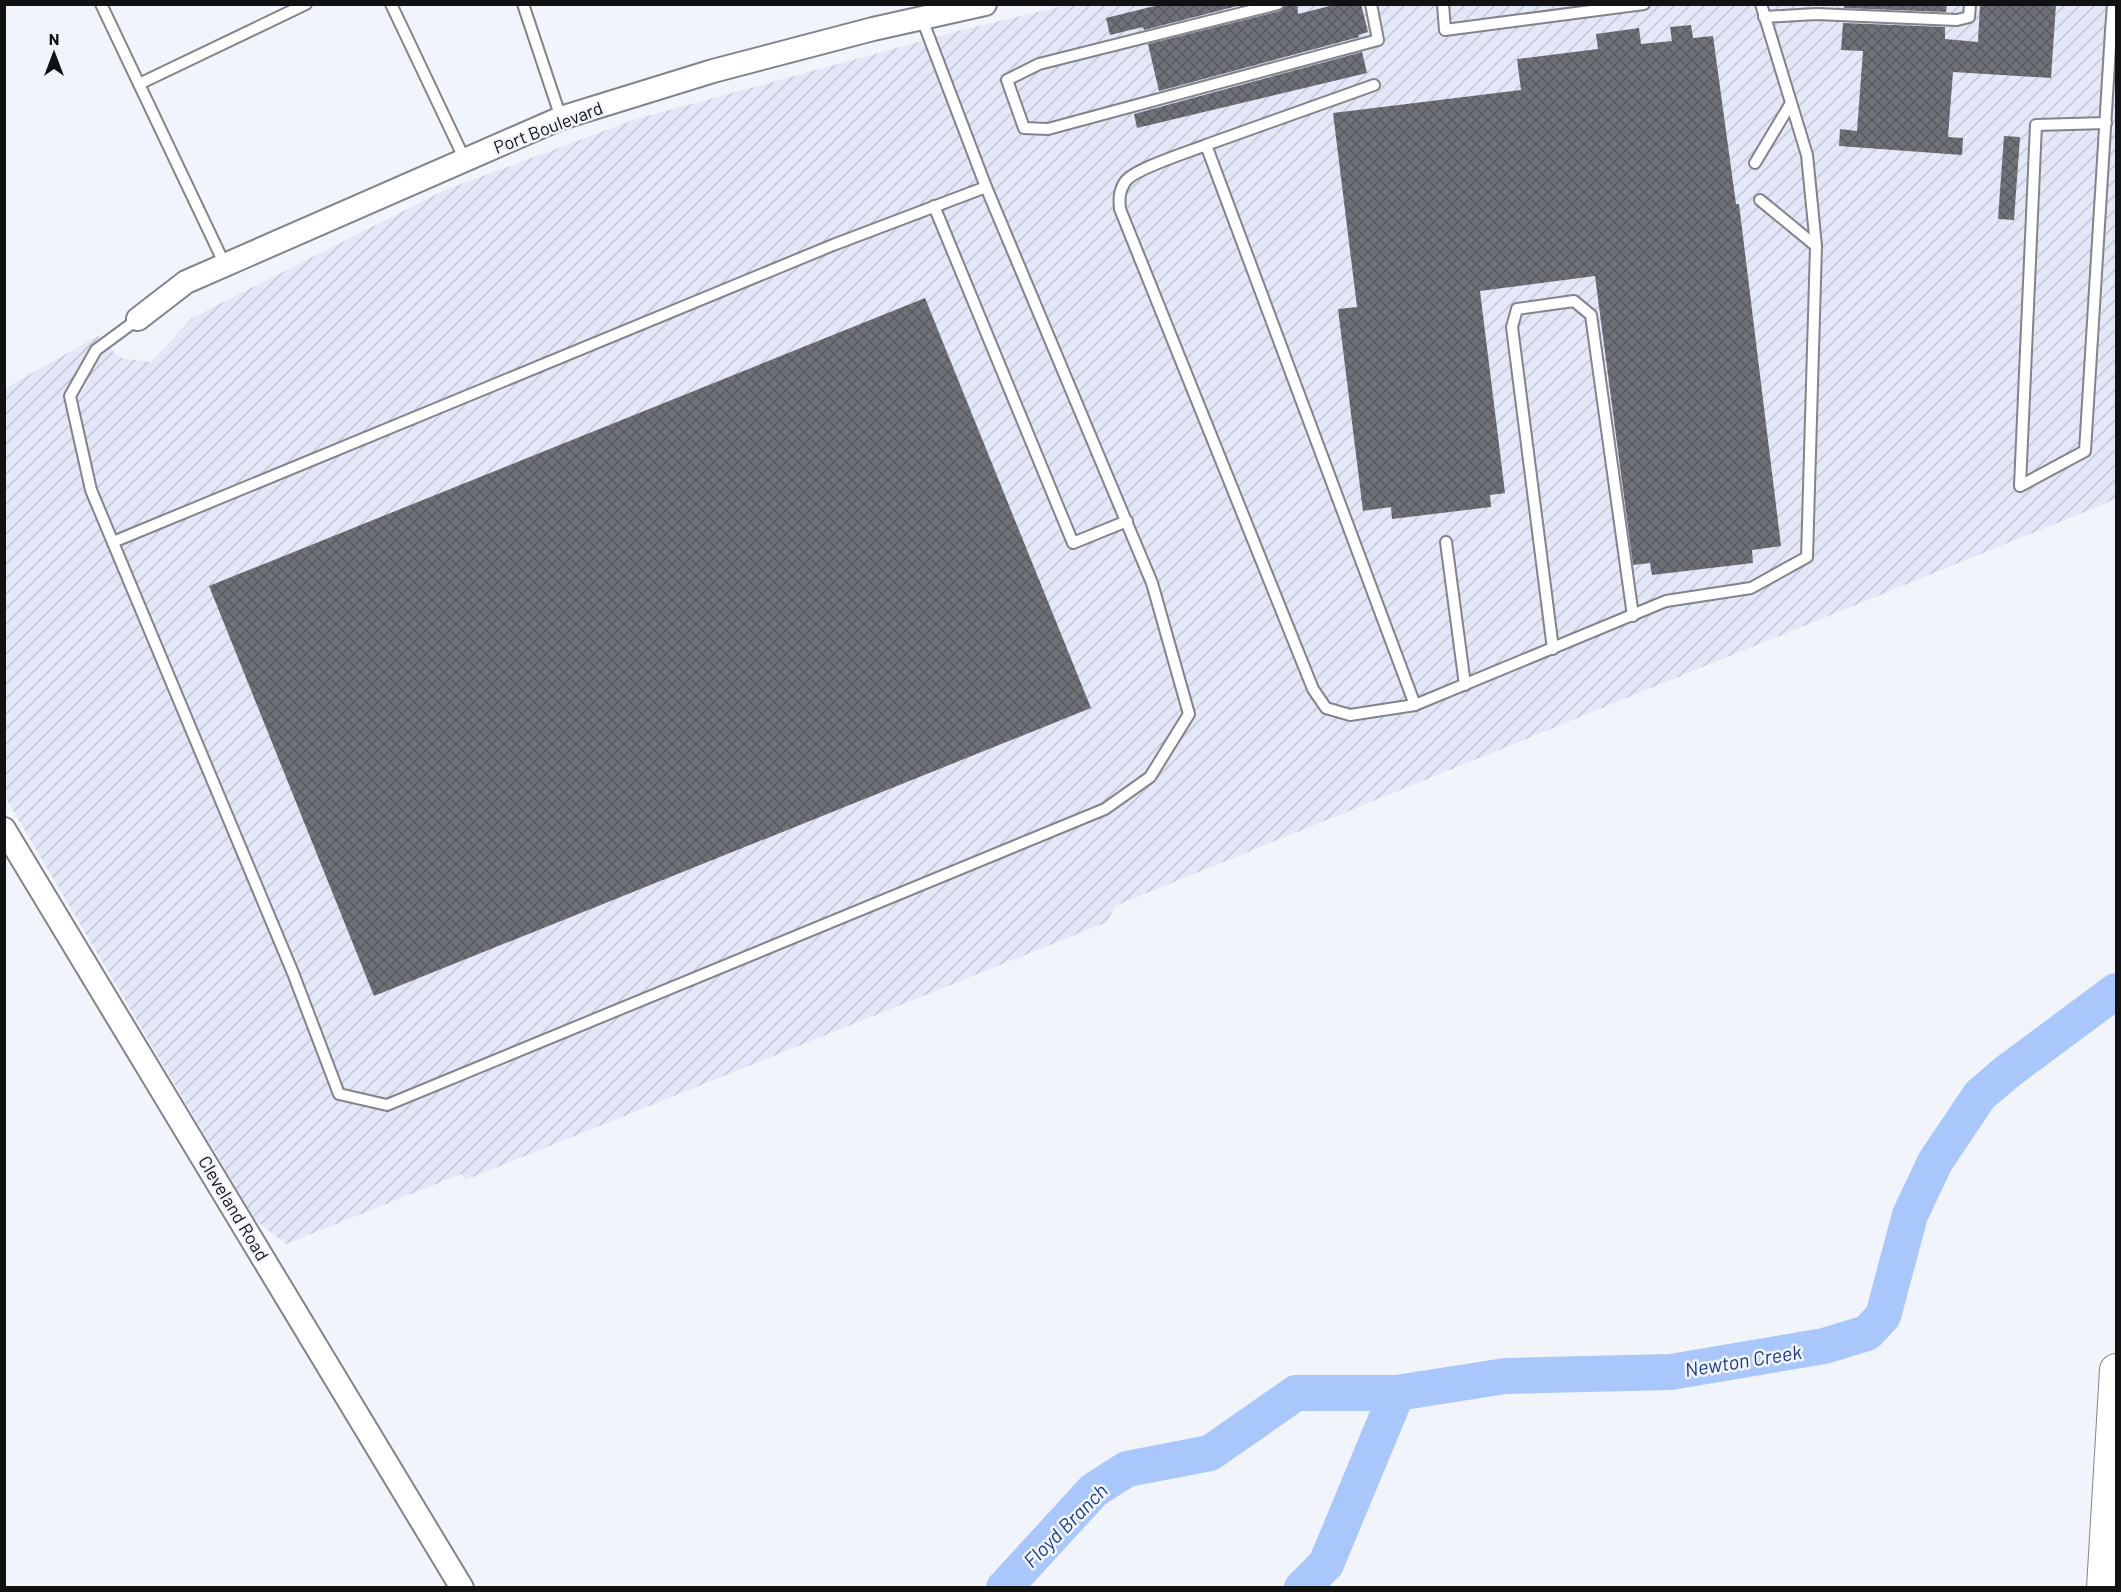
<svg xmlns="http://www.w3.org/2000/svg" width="2121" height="1592" font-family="Barlow,sans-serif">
<defs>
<pattern id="industrial-furrows" width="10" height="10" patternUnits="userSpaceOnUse" patternTransform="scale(1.5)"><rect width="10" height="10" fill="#e3e7f7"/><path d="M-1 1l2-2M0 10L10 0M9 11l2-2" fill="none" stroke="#c2c5d3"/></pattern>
<pattern id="building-cross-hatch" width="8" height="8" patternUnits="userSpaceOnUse" patternTransform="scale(1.5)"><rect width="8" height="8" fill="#6f7178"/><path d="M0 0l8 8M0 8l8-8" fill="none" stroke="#5a5b61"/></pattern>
</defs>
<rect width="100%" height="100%" fill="#f1f4fb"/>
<polygon fill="url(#industrial-furrows)" points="1067,5 2116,5 2116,499 1115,906 1107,922 465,1180 461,1174 286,1244 255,1220 5,797 4,389 98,336 120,358 151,362 192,318 443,191 633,120 966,29"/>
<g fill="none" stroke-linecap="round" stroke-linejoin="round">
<g stroke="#a9c7fb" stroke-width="36">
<polyline points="1004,1588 1094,1490 1127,1469 1210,1453 1296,1393 1397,1393"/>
<polyline points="1302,1588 1326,1564 1397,1393 1505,1376 1671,1372 1824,1346 1867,1333 1883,1316 1910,1215 1935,1162 1980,1095 2007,1072 2116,991"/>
</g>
</g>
<g fill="url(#building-cross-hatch)">
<polygon points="1163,4 1245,4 1144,30 1143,27 1110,35 1106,18"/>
<polygon points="1285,4 1297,4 1298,14 1338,4 1361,4 1368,32 1358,35 1359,37 1159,91 1148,44 1280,11"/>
<polygon points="1844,4 1947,4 1946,12 1844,8"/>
<polygon points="1980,4 2056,4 2051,78 1953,72 1948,137 1963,138 1962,155 1839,146 1840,129 1857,131 1863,51 1841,50 1843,23 1945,27 1945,39 1978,42"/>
<polygon points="1691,25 1693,38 1713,36 1736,204 1739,204 1781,546 1752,550 1753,563 1652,575 1650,563 1633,565 1595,276 1480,291 1505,493 1490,495 1491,507 1392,519 1391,507 1363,511 1338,309 1357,307 1333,113 1521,90 1517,59 1598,49 1596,34 1639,28 1641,44 1672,41 1670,27"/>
<polygon points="1362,52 1367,73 1137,128 1134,114"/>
<polygon points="2004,136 2020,137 2014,220 1998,219"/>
<polygon points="925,298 1091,708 374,996 209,586"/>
</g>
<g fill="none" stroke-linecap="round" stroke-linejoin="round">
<defs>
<g id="lane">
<polyline points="101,4 225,265"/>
<polyline points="391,4 465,160"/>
<polyline points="523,4 561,118"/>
<polyline points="1278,4 1039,64 1007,80 1024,128 1048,129 1378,40 1371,4"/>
<polyline points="1443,4 1445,30 1644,4"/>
<polyline points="2113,4 2111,31 2116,31"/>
<polyline points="1764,17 1816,14 1957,20 1969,17 1970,4"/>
<polyline points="139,84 306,4"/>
<polyline points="1374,85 1206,145 1415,705 1666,601 1751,588 1807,557 1816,246 1807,155 1761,4"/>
<polyline points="2106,123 2036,125 2020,486 2085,451 2111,31"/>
<path d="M1206,145c-17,7 -73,24 -81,37 -6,9 -6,17 -5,27l193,480 13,19 24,7 65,-10"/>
<polyline points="1755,163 1791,103"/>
<polyline points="1760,200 1816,246"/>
<polyline points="934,206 1073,543 1127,521"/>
<polyline points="138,319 96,350 70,396 91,490 293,973 339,1094 387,1105 1105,809 1150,777 1189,714 1152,583 986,187 922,19"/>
<polyline points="113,542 833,245 986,187"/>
<polyline points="1446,542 1465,685"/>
<polyline points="1553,649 1512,327 1517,309 1574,301 1591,315 1633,616"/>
</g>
<g id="street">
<polyline points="138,319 186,282 561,118 713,71 873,29 985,4"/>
<polyline points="4,829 462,1588"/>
</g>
<polyline id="secondary" points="2103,1588 2116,1370"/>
</defs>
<use href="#lane" stroke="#82848b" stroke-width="14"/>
<use href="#street" stroke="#82848b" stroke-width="26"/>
<use href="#secondary" stroke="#82848b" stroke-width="34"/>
<use href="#lane" stroke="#fff" stroke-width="10"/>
<use href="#street" stroke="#fff" stroke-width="22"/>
<use href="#secondary" stroke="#fff" stroke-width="32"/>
</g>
<g text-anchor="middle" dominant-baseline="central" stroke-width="5" stroke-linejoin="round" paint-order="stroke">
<g font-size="18" fill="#111214" stroke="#f1f4fb">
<text transform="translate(548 127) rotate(-21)">Port Boulevard</text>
<text transform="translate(234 1208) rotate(59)">Cleveland Road</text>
</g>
<g font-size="20" font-style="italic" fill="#163c86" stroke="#f1f4fb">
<text transform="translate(1743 1360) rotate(-9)">Newton Creek</text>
<text transform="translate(1065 1525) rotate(-45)">Floyd Branch</text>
</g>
</g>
<rect width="2121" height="1592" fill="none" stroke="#111214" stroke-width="12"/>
<g transform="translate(54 54)" stroke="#f1f4fb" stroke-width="4.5" paint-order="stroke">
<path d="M0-4.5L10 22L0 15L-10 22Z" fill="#111214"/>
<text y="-9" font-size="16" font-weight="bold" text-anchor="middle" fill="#111214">N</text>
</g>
</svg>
